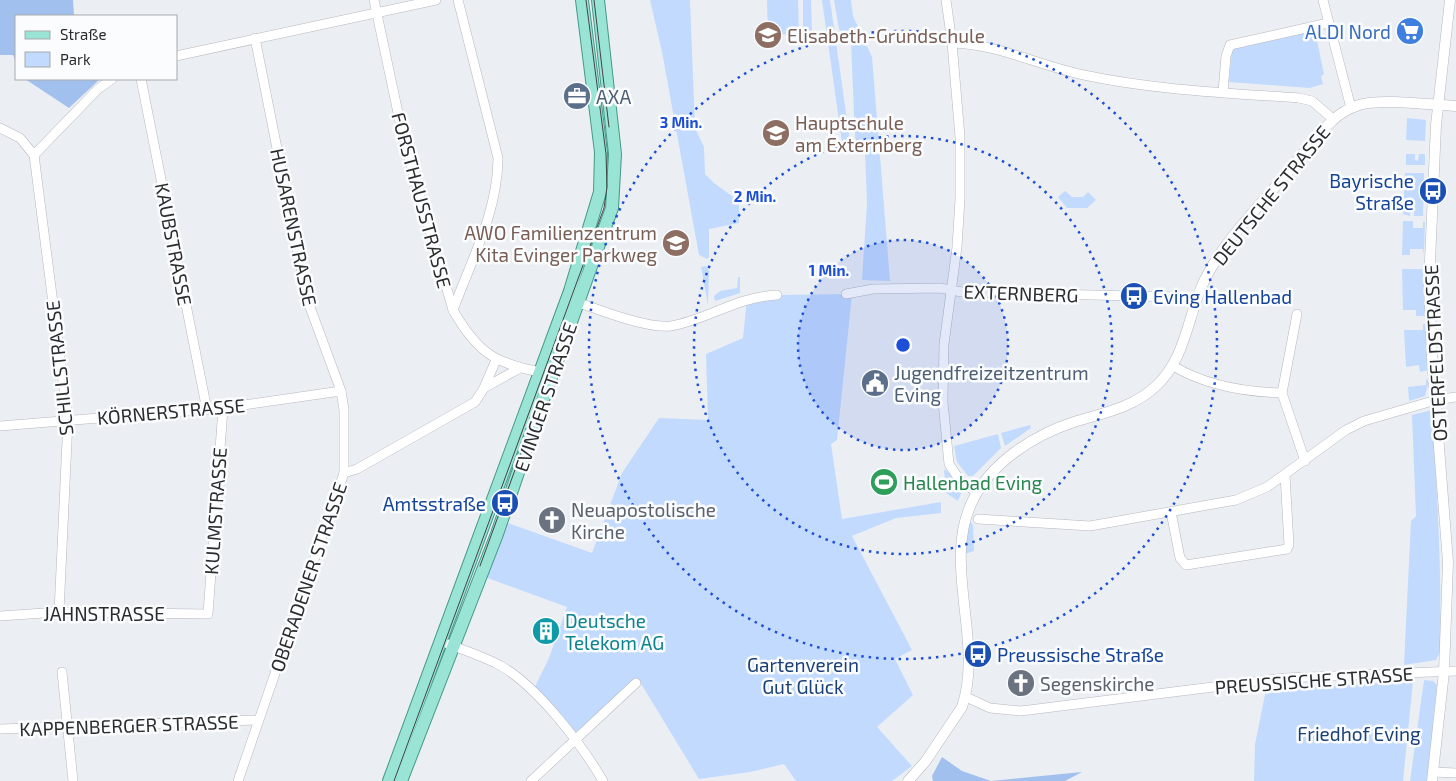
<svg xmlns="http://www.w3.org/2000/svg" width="1456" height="781" font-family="'Exo 2',sans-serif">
<rect width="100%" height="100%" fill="#ebeff4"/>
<g fill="#c2dafe">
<polygon points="650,0 690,0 695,128 704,147 705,174 714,183 739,201 739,223 709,229 709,257 707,259 699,255 662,52"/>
<polygon points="767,0 798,0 799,34 768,35"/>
<polygon points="803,0 811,0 812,33 803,33"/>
<polygon points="822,0 830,0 850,141 842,142"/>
<polygon points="834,0 851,0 853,16 872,57 890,281 862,280 867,203 865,153 855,138 851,41 839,29"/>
<polygon points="1315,31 1324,74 1321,76 1323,84 1310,88 1229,82 1232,49"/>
<polygon points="1407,118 1426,120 1425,141 1406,140"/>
<polygon points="1406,154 1415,154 1415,160 1418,161 1419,154 1425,154 1425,165 1406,165"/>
<polygon points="1405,173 1424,173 1423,216 1414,216 1414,209 1411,209 1410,216 1403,214"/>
<polygon points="1065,191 1072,197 1083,197 1088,192 1096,200 1087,208 1067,208 1058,197"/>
<polygon points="1403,221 1413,221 1413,228 1423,228 1423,222 1425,222 1424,255 1423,249 1410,249 1410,255 1402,255"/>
<polygon points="1423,262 1425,316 1416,316 1416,310 1403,310 1402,269 1422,269"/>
<polygon points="706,266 709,271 708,305 701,267"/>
<polygon points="738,277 740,277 740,293 715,301 714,296 720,291 737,288"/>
<polygon points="852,294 837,440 831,444 842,519 941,502 941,513 896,518 852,536 912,650 895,659 913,695 877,727 912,766 892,781 796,781 784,764 750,772 699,779 640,682 635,683 575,739 533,691 549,658 567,607 485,577 505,522 592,553 622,473 659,418 708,420 706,354 743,338 747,299 777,295"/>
<polygon points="1423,324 1425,324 1429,370 1420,372 1419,365 1406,367 1404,330 1423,330"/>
<polygon points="1426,379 1429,380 1425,396 1409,401 1408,387 1426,385"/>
<path d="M1432,410c5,81 10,161 8,242l-4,8 -32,5 7,-144 5,-5 -4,-101z"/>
<polygon points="1030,425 1031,428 1005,446 1001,433"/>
<polygon points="998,434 1001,448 973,476 968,476 957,462 954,446"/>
<polygon points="944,470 946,470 963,488 958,501 946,493"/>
<polygon points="969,522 973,524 974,551 965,554"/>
<polygon points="1424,680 1433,681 1437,685 1427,781 1410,781"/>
<polygon points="1413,681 1403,781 1254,781 1255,744 1266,690"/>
</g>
<g fill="#a2c0ed">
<polygon points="0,0 73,0 74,16 16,16 16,62 13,55 0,55"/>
<polygon points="25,79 100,79 69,108"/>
<polygon points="942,757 962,771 991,781 1082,772 1065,781 933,781 932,776"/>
</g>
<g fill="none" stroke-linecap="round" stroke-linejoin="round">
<defs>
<g id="minor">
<path d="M374,0l30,141 49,169c25,44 43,54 92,63"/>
<polyline points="946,0 952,43 960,137 960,199 957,247 944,344 943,402 949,464 959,479 977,493"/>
<polyline points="1323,0 1351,108"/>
<polyline points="255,38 307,299 341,391 344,410 344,473"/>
<path d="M952,43c46,1 88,23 132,32 70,15 144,18 215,23l13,3 21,18"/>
<polyline points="176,56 436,0"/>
<polyline points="141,79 207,410"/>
<polyline points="1223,92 1226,56 1230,45 1328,23"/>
<polyline points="0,128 20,138 34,155"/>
<polyline points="34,155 68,420 59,612"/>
<polyline points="34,155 98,89 112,79"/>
<polyline points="846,294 873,289 940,288 962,292 1178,297 1196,301"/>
<path d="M574,301c23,8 73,28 97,25 36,-6 65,-29 106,-31"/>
<path d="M453,310c18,-49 45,-99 45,-152l-40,-158"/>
<polyline points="1297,314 1282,393 1305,461"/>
<path d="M1173,366c32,19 72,26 109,27"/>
<polyline points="484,388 520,368"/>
<polyline points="0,426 223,408 341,391"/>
<polyline points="1171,512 1180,558 1186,565 1287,549 1289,545 1285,475"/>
<polyline points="978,519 1090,526 1236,500 1267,487 1346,430 1364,421 1436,400 1456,397"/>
<polyline points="0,616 59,612 208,614 223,408"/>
<path d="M448,644c18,7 37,13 53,22 37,21 81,79 102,115"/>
<polyline points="62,672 73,781"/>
<polyline points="966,697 990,708 1021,711 1285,678 1456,671"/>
<polyline points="0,729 258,720"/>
<polyline points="1433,772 1456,773"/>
<polyline points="238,781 344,473 357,469 475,402 484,388 496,360"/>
<polyline points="531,781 636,683"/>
</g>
<g id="tertiary">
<path d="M908,781l17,-19 37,-55c22,-66 -20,-143 10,-205 18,-39 62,-67 102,-80 29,-9 58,-14 81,-35 29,-26 32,-65 46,-99 18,-42 53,-76 82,-110 16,-19 31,-40 49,-57 7,-7 18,-13 27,-16 23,-7 71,0 97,1"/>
<polyline points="1432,781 1444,672 1448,562 1432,358 1429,284 1436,125 1450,0"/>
</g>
<g id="primary">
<polyline points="389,781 570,291 600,192 601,152 582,0"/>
<polyline points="401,781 497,534 540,408 612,208 615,154 598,0"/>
</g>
</defs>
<use href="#minor" stroke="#b4b8be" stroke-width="10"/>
<use href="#tertiary" stroke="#b4b8be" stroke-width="11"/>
<use href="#primary" stroke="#469887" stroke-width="14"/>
<use href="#minor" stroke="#fff" stroke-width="9"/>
<use href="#tertiary" stroke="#fff" stroke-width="10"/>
<use href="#primary" stroke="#99e4d4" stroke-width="12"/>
<g stroke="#424446" stroke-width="1">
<polyline points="594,0 609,127"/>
<polyline points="480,566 527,437"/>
<polyline points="394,781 604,208 607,187 606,154 586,0"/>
</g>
</g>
<circle cx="903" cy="345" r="105" fill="#1d4ed8" fill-opacity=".12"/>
<g fill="none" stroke="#1d4ed8" stroke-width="2.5" stroke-dasharray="2.5 5">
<circle cx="903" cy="345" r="105"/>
<circle cx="903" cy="345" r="209"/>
<circle cx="903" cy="345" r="314"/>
</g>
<defs>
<symbol id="supermarket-disc" viewBox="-11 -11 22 22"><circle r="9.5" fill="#3f7fe0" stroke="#fafcfe"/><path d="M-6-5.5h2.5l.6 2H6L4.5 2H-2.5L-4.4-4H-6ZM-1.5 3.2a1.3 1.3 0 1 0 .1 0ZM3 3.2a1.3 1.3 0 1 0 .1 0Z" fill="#fff"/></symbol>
<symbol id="school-disc" viewBox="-11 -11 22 22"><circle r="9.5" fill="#8d6e63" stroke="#fafcfe"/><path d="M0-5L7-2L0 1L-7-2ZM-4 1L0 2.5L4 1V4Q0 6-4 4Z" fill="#fff"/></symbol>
<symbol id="office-disc" viewBox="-11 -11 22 22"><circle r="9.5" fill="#5c6f8a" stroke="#fafcfe"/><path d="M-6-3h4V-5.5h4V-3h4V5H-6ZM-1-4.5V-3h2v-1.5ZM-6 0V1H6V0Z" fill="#fff"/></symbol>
<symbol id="bus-disc" viewBox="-11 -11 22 22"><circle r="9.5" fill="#1a4fb4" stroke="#fafcfe"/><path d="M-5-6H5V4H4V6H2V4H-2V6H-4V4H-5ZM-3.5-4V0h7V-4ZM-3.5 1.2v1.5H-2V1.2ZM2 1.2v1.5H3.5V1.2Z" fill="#fff"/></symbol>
<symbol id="civic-disc" viewBox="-11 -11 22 22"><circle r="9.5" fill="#5c6f8a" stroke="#fafcfe"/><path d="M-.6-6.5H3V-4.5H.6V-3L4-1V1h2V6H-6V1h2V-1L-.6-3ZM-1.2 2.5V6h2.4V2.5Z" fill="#fff"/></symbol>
<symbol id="stadium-disc" viewBox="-11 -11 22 22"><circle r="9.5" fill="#2e9e5b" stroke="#fafcfe"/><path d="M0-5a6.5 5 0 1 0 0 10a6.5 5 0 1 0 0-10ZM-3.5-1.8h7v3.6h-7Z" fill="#fff"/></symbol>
<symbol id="church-disc" viewBox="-11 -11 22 22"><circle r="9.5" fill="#6b7280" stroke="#fafcfe"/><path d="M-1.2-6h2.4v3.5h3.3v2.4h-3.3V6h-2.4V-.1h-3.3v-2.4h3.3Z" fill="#fff"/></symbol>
<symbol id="building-disc" viewBox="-11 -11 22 22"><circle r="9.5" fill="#0f9aa8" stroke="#fafcfe"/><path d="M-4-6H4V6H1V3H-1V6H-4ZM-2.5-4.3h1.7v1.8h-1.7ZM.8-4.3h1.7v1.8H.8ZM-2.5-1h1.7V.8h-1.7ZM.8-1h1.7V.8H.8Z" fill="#fff"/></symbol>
</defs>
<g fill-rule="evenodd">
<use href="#supermarket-disc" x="1394" y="15" width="32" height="32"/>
<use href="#school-disc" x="752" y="19" width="32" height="32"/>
<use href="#office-disc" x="561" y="80" width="32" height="32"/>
<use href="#school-disc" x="760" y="117" width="32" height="32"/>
<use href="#bus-disc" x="1417" y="175" width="32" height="32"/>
<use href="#school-disc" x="660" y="227" width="32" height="32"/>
<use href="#bus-disc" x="1118" y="280" width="32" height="32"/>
<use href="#civic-disc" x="859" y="367" width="32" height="32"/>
<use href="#stadium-disc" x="868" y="466" width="32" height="32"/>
<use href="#bus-disc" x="489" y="487" width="32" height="32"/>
<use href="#church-disc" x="536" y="504" width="32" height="32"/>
<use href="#building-disc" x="530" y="615" width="32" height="32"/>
<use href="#bus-disc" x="962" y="638" width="32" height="32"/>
<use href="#church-disc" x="1005" y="667" width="32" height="32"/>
</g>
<g text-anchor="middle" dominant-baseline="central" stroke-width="5" stroke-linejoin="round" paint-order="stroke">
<g font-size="19" fill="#366cbe" stroke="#fafcfe" text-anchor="end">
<text x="1391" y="31">ALDI Nord</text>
</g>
<g font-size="19" fill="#785e54" stroke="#fafcfe" text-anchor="start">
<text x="787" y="35">Elisabeth-Grundschule</text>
<text x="795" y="122">Hauptschule<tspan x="795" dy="22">am Externberg</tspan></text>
<text x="657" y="232" text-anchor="end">AWO Familienzentrum<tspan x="657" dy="22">Kita Evinger Parkweg</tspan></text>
</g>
<g font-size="19" fill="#4e5e75" stroke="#fafcfe" text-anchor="start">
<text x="596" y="96">AXA</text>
<text x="894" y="372">Jugendfreizeitzentrum<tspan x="894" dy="22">Eving</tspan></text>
</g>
<g font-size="19" fill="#164399" stroke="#fafcfe" text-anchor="end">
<text x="1414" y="180">Bayrische<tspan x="1414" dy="22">Straße</tspan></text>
<text x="1153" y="296" text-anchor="start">Eving Hallenbad</text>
<text x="486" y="503">Amtsstraße</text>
<text x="997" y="654" text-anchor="start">Preussische Straße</text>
</g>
<g font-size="19" fill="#2b2c2e" stroke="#fafcfe">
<text transform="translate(1271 195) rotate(-51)">DEUTSCHE STRASSE</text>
<text transform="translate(422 200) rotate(75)">FORSTHAUSSTRASSE</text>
<text transform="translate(294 227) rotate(78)">HUSARENSTRASSE</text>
<text transform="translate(174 244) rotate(79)">KAUBSTRASSE</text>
<text transform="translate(1021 293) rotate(2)">EXTERNBERG</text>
<text transform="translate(1435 353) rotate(-93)">OSTERFELDSTRASSE</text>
<text transform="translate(59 368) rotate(-96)">SCHILLSTRASSE</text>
<text transform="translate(545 397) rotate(-71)">EVINGER STRASSE</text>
<text transform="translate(171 411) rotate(-5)">KÖRNERSTRASSE</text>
<text transform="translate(215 511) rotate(-86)">KULMSTRASSE</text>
<text transform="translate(308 577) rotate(-71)">OBERADENER STRASSE</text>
<text x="104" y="613">JAHNSTRASSE</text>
<text transform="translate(1314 680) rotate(-4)">PREUSSISCHE STRASSE</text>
<text transform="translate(129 725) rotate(-2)">KAPPENBERGER STRASSE</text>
</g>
<g font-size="19" fill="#27864d" stroke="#fafcfe" text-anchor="start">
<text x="903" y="482">Hallenbad Eving</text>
</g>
<g font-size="19" fill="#5b616d" stroke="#fafcfe" text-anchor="start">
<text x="571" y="509">Neuapostolische<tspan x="571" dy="22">Kirche</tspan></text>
<text x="1040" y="683">Segenskirche</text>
</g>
<g font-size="19" fill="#0d838f" stroke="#fafcfe" text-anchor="start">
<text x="565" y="620">Deutsche<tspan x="565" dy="22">Telekom AG</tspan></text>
</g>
<g font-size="19" fill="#1b4076" stroke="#fafcfe">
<text x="803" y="664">Gartenverein<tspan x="803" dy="22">Gut Glück</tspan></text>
<text x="1359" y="733">Friedhof Eving</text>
</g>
</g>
<circle cx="903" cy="345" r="8" fill="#1d4ed8" stroke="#fafcfe" stroke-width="2.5"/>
<g font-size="15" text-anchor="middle" font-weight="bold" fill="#1d4ed8" stroke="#fafcfe" stroke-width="5" stroke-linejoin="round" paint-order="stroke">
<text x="681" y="128">3 Min.</text>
<text x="755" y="202">2 Min.</text>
<text x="829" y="276">1 Min.</text>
</g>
<rect x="15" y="15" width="162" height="65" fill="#fafcfe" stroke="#a7a9ab"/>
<rect x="25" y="31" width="25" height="8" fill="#99e4d4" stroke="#a7a9ab"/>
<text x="60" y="40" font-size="15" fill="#2b2c2e">Straße</text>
<rect x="25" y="52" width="25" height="15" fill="#c2dafe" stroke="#a7a9ab"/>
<text x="60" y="65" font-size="15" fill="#2b2c2e">Park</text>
</svg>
